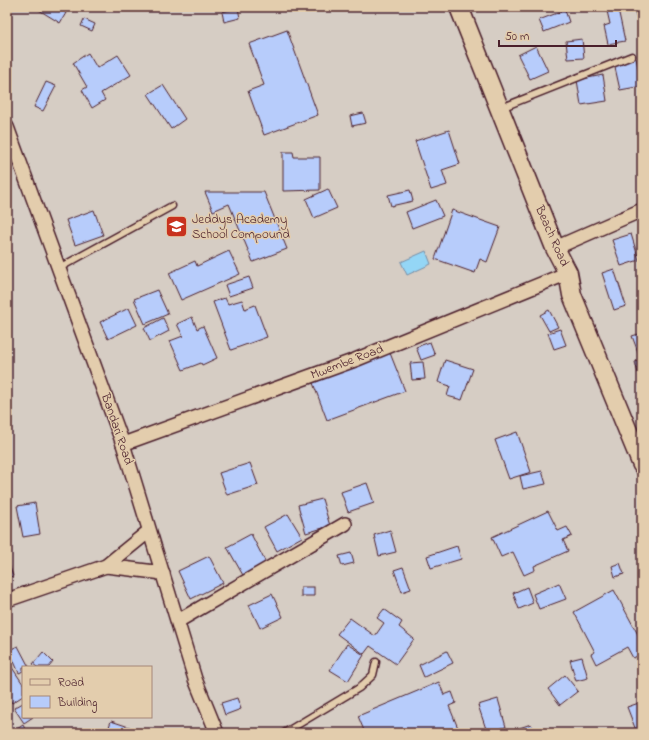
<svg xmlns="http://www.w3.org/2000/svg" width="649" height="740" font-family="'Indie Flower',sans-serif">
<rect width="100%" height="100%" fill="#d6cdc4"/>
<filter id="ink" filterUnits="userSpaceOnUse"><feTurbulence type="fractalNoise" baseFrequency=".025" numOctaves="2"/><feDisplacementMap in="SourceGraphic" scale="8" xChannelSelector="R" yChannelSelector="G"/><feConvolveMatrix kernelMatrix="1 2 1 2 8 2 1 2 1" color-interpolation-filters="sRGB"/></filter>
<g filter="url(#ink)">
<polygon fill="#94d6f6" stroke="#768da5" points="426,251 431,264 407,275 401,262"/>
<g fill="#b7ccfb" stroke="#4a1f2b">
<polygon points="41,7 57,7 66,13 60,23 39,10"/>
<polygon points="634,7 642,7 642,38"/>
<polygon points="238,8 240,18 224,22 222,12"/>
<polygon points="618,9 625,41 608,44 604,26 610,24 607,11"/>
<polygon points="565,10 569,22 544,32 539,20"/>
<polygon points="84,19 95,24 92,31 81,26"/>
<polygon points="287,30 318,115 264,135 248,91 264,85 249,44"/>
<polygon points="582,39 584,58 568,59 566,41"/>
<polygon points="536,46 548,71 530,79 518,55"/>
<polygon points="88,53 97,68 118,55 131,75 101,93 105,100 92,108 82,90 87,87 73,63"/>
<polygon points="636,58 642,86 620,90 614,63"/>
<polygon points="603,75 607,101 581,105 577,80"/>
<polygon points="46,82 56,86 43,111 34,107"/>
<polygon points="163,85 185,119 171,129 148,94"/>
<polygon points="363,113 366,123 352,126 350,116"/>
<polygon points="449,130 460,164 442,170 447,185 431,190 415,141"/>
<polygon points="283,152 293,152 294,157 320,157 320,190 283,191"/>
<polygon points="328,189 337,208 314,218 306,199"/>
<polygon points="410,190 413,201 391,206 388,195"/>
<polygon points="205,192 264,192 287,249 253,262 229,204 213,211"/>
<polygon points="436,200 443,216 412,228 406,212"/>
<polygon points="94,210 103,235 75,245 66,220"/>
<polygon points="452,210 500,227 487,262 480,259 475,273 435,259"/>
<polygon points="631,234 639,260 621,266 612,240"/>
<polygon points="229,251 240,274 181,300 169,273 195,261 197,266"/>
<polygon points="614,269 626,306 614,310 602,273"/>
<polygon points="249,277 253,288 229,296 225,285"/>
<polygon points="157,290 168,314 145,324 134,299"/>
<polygon points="225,298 228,304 242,300 245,309 255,305 267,337 231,350 213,302"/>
<polygon points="129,308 137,325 108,339 100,322"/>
<polygon points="549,310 558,327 549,331 540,315"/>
<polygon points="192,317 197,329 203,326 217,358 202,365 201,363 183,370 170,341 183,336 177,324"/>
<polygon points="163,318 169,331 150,341 144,328"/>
<polygon points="560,329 566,345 554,349 548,333"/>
<polygon points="642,333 642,351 638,352 632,336"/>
<polygon points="430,342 435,355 421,360 416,347"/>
<polygon points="390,353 405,391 327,420 313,383"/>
<polygon points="445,360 473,369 462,400 447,396 450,386 438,382"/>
<polygon points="642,360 642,371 638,373 635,362"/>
<polygon points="423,362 425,379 412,380 410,363"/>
<polygon points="517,432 531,472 509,479 495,440"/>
<polygon points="250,463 258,485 227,495 219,473"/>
<polygon points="542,471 546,484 523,489 520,476"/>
<polygon points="367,483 374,503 348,512 341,492"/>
<polygon points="322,499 330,526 306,533 298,505"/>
<polygon points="35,503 40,534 23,537 17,506"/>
<polygon points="548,511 558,531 567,527 572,536 563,540 568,551 534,566 535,570 524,575 513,552 501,557 492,537"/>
<polygon points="288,514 302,537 277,551 264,527"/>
<polygon points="390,530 396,552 379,556 374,535"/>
<polygon points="251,534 267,565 244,577 227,547"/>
<polygon points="457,546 461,559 431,568 427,556"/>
<polygon points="351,553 354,563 342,566 339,556"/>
<polygon points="209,556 223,583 191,599 178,571"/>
<polygon points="7,558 13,576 7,578"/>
<polygon points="620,563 624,574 615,577 612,566"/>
<polygon points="403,567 411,589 402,592 394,570"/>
<polygon points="559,583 566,599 539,609 533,594"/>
<rect x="301" y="587" width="13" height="9"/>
<polygon points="527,587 533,603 519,609 513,593"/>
<polygon points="614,590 642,642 642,654 633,658 627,647 596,664 591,654 595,652 574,612"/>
<polygon points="272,594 283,617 260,628 249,605"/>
<polygon points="384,609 402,622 399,627 414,639 396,664 370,646 364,654 337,634 350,618 375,636 384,623 377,618"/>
<polygon points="347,644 364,655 348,681 330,670"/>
<polygon points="18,646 29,667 23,667 23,671 19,673 9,650"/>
<polygon points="447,651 453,663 424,677 419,665"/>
<polygon points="43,652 53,662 49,667 37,667 33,664"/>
<polygon points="582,657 588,678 576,681 570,660"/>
<polygon points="7,660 23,684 23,696 12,703 7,695"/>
<polygon points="565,675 578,691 560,705 548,689"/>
<polygon points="439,682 444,695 452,692 456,703 449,706 460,733 365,733 358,716"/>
<polygon points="237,698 241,709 225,715 221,703"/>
<polygon points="498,699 506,727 487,732 478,705"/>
<polygon points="642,702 642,733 637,733 627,707"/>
<polygon points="23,703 23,717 33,717 24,723 14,708"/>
<polygon points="111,721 135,729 134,733 107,733"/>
<polygon points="531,724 535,733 505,733"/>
<polygon points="23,725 27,733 11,733"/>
</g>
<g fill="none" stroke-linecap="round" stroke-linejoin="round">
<defs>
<g id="service">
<polyline points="501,108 632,56"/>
<polyline points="59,268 172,206"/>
<polyline points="284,733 359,688 373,675 376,662"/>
</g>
<g id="minor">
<polyline points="7,127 123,444 195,679 217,733"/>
<polyline points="555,248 642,210"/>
<polyline points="123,444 355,360 568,273"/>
<polyline points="106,566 163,573"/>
<polyline points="7,600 106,566 149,531"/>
<polyline points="178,621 345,524"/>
</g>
<polyline id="secondary" points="459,7 555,248 568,273 572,295 642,465"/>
</defs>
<use href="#service" stroke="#4a1f2b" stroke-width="9"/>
<use href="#minor" stroke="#4a1f2b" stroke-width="16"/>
<use href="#secondary" stroke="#4a1f2b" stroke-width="21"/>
<use href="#service" stroke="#e3cdad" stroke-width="6"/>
<use href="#minor" stroke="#e3cdad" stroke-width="13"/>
<use href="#secondary" stroke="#e3cdad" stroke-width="18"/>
</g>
</g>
<defs>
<symbol id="school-square" viewBox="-11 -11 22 22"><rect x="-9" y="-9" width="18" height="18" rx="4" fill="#c8321e" stroke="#e3cdad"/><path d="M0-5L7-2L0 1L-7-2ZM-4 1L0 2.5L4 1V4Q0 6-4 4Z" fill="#fff"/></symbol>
</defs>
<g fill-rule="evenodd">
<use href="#school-square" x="164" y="214" width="25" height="25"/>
</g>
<g text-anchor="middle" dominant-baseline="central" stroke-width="3" stroke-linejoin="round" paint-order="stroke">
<g font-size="13" fill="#4a1f2b" stroke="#e3cdad" text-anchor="start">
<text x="192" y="219">Jeddys Academy<tspan x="192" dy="15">School Compound</tspan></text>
</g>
<g font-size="13" fill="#4a1f2b" stroke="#e3cdad">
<text transform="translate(552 236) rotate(66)">Beach Road</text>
<text transform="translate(347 362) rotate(-21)">Mwembe Road</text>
<text transform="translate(117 429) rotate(71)">Bandari Road</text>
</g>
</g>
<rect width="649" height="740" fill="none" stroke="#e3cdad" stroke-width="24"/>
<rect x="12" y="12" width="625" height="716" fill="none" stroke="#4a1f2b" stroke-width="1.5" filter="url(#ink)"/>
<rect x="22" y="666" width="130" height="52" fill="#e3cdad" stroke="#a68779"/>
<rect x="30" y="679" width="20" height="6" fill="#e3cdad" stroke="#a68779"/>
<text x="58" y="686" font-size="12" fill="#4a1f2b">Road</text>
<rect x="30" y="696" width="20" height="12" fill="#b7ccfb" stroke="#a68779"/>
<text x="58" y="706" font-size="12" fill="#4a1f2b">Building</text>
<path d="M499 40v6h117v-6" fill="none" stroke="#4a1f2b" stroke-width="2"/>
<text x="505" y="40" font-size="12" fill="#4a1f2b" stroke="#e3cdad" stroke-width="3" paint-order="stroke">50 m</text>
</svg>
